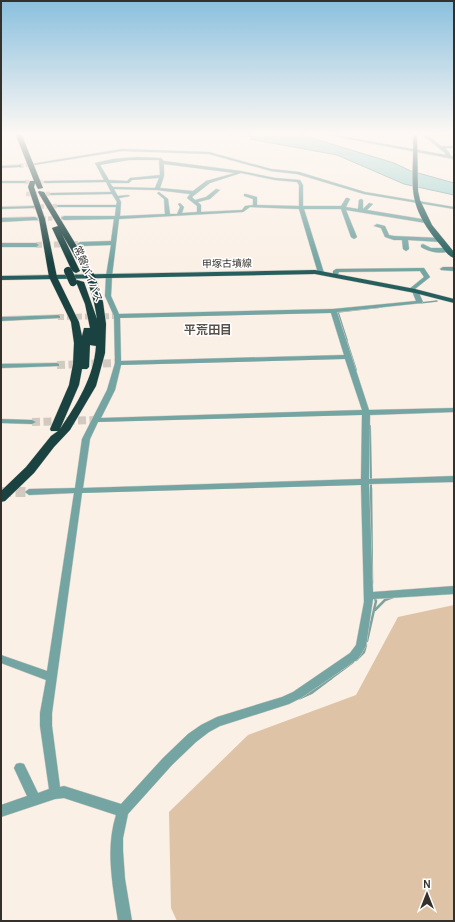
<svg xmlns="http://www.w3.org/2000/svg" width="455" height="922" font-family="Karla,'Noto Sans JP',sans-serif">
<rect width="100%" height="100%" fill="#faf0e6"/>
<polygon fill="#dec3a6" points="454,605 454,921 177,921 171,908 169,812 248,735 356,695 398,617"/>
<polygon fill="#9dd2d0" stroke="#7ea29f" points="219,133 295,133 394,163 411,171 454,183 454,195 404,184 337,155 250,139 251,136 238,136"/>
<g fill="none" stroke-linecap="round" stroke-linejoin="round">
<g stroke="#7ea29f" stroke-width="1.5">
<polyline points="420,303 437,301"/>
<polyline points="347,340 338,312 382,307"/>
</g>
<g stroke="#7ea29f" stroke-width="2">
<polyline points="346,339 356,370"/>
<polyline points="370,426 371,479"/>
<polyline points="371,485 371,489"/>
</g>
<g stroke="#7ea29f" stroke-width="2.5">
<polyline points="371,488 372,583"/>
<polyline points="375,610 385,600 393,597"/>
<polyline points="367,641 376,601 374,597"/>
<polyline points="356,660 364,652 366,645"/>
<polyline points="330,679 353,662"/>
</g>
<polyline stroke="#7ea29f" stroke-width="3" points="300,698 311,693 331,678"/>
<g stroke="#d2cac1" stroke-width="4.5" stroke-dasharray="4.5 2" stroke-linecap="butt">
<polyline points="19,166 34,164"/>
<polyline points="25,182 45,182"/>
<polyline points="26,194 51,194"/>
<polyline points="33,207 58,206"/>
<polyline points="35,219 64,218"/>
</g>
<g stroke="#d2cac1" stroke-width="6" stroke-dasharray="6 3" stroke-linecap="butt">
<polyline points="36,245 80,244"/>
<polyline points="58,317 117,316"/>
</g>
<g stroke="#d2cac1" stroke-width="8" stroke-dasharray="8 3.5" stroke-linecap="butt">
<polyline points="57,365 118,363"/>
<polyline points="32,422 96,420"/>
</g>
<polyline stroke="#d2cac1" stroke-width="10" stroke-dasharray="10 4.5" stroke-linecap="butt" points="1,492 29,492"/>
<defs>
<g id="minor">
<polygon points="317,133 324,133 446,155 445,153 420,133 454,134 454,136 428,135 441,146 454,146 454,148 445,148 448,151 451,156 454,157 454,159"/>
<polygon points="339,133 410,133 408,134 341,134"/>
<polygon points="122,149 209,152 271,169 299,172 365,192 454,207 454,209 364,194 297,174 271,171 209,154 122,151 34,165 32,164"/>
<path d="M137,157l24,1 3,3 77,10 34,7 25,2 3,5v21h38l5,-8h2l2,1 -4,8 12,2 1,-9 2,-1 2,1v9l6,-6 4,1 -6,6 61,10v2l-2,1 -80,-13 11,27 -3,2 -3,-2 -10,-28h-37l20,64 -3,2 -3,-2 -19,-64 -49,-2 -7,5 -124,7 -7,57 -1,20 8,18 214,-5 83,-8 -4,-10 -4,-1 16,-13 -4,-6 -81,1 -2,4h-4v-5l3,-2 88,-1 6,9 -15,12 3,2 5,11 -1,1 -85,9 32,98 85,-2v4l-84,3 -1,64 85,-3v6l-85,2 4,108 81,-6v8l-81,5 -7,47 -8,13 -57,39 -12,6 -69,22 -11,6 -13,10 -24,23 -44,49 -5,24v13l2,28 7,42h-14c-5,-35 -13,-71 -2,-106l-52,-17 -9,1 -54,18v-12l26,-9 -13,-28 2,-4 4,-1 4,1 14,29 11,-4 -9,-63v-13l6,-33 -45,-17v-8l46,16 27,-178 -45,2 -4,-3 4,-3 46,-1 7,-49 25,-49 8,-27 -1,-47 -9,-20 1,-20 5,-31 -31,1 -3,-2 3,-2 31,-1 3,-22 -50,1 -3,-2 3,-2h51l1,-9h-58l-2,-1 2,-1h58l1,-3 -5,-8 -61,1 -2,-1 2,-1 60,-1 -5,-10 -61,1 -2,-1 2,-1 59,-1 -9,-17 18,-4zM129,160h30l1,15 -30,3 -3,3 -18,-1 -9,-15zM164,164l71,9 -29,8 -13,10 -33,-3 4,-12zM241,173l34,7 22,2 2,3v21l-42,-1v-8l-11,-3h-2v2l9,3v6l-8,1 -3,4 -41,2v-7l-3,-3 12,-3 10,-9 -4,-1 -10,8 -11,3 -3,-3 18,-14zM159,178l-4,10 -42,-1 -3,-4h19l3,-3zM114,189l43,1 33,4 -3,4 10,8v6l-15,1 2,-6 -4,-4 -2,1 2,3 -3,7h-7l-2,-15 -9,-7 -2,1 7,6 1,15 -45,2 1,-14 -2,-4 11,-2 -2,-1 -10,1zM331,313l13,42 -223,6 -1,-43zM345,359l17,51 -261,8 14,-28 6,-25zM362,415l-1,64 -278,9 7,-49 8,-17zM361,485l3,117 -8,43 -6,8 -57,39 -11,5 -65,20 -16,8 -13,9 -25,24 -42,46 -57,-18 -4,1 -8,-61v-13l30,-220z"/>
<polygon points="21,165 21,167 19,167 1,168 1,166"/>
<polygon points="1,181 25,181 27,182 25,183 1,183"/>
<polygon points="35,206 35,207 33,208 1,209 1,207"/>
<polygon points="35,217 38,219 37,220 1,222 1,218"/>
<polygon points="377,224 385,226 389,235 394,236 441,238 444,240 441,242 408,240 409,249 406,251 403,249 402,240 394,240 385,237 381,228 374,226"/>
<polygon points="1,243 36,243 39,245 36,247 1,247"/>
<path d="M423,244l8,4h17l3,2c-8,5 -22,2 -30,-3v-2z"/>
<polygon points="443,267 454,267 454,271 441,270 440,269"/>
<polygon points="58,315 60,316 60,318 1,321 1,317"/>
<polygon points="57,363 59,364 59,366 1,368 1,364"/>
<polygon points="1,419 32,420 36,422 32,424 1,423"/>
</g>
<g id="major">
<path d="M413,133h4l1,58 2,9 12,25 22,27v6c-7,-2 -12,-12 -17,-17 -34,-42 -22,-60 -24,-108z"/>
<polygon points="315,270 415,289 454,299 454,303 415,293 315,274 1,280 1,276"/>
</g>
<path id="highway" d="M15,133h6l22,55 -5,1 -3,-6 -1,4 11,32 12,58 22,45 3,14 2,-8h6l-5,-24 -9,-22 1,-2 7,2 13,37c-5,-37 -17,-54 -35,-85l18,37 -4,2 -4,-2 -20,-43 6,-2 -20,-34 1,-1 5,1 51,84 8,26 3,22 -1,29 -9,33 -26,44 -16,17 -20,26 -29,28 -4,1v-11l25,-24 25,-31 7,-5h-7l-1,-2 19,-44 4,-21 1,-21 -3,-21 -22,-45 -10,-58 -11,-32 2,-6h4zM90,345l6,1c-2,31 -19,58 -36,83l19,-44 3,-16h5l2,-2z"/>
</defs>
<use href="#minor" stroke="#d6cec5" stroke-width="1"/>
<use href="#major" stroke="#d6cec5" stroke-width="1"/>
<use href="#highway" stroke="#d6cec5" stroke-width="1"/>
<use href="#minor" fill="#74a5a3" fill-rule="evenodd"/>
<use href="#major" fill="#255e5c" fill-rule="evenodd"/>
<use href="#highway" fill="#194241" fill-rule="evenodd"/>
<defs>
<polyline id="highway-bridge" points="68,271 73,282"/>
</defs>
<use href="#highway-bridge" stroke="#d6cec5" stroke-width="8" stroke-linecap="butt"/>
<use href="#highway-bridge" stroke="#194241" stroke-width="8"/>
</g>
<linearGradient id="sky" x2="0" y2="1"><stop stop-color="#8ac0de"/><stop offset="0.51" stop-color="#fdf8f4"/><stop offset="1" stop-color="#fdf8f4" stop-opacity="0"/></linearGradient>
<rect width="455" height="262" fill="url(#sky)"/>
<g text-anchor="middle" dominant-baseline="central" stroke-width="3" stroke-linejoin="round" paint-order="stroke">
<g font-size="10" fill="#34312d" stroke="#fff">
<text transform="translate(227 264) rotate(-1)">甲塚古墳線</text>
<text transform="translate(88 274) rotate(68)">常磐バイパス</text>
</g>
<g font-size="12" font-weight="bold" fill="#595149" stroke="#fff">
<text x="208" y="330">平荒田目</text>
</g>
</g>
<rect width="455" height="922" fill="none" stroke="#34312d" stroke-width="4"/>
<g transform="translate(427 894)" stroke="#ffffff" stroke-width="3" paint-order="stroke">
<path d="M0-3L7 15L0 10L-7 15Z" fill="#34312d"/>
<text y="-6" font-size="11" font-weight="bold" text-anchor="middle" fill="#34312d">N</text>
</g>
</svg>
